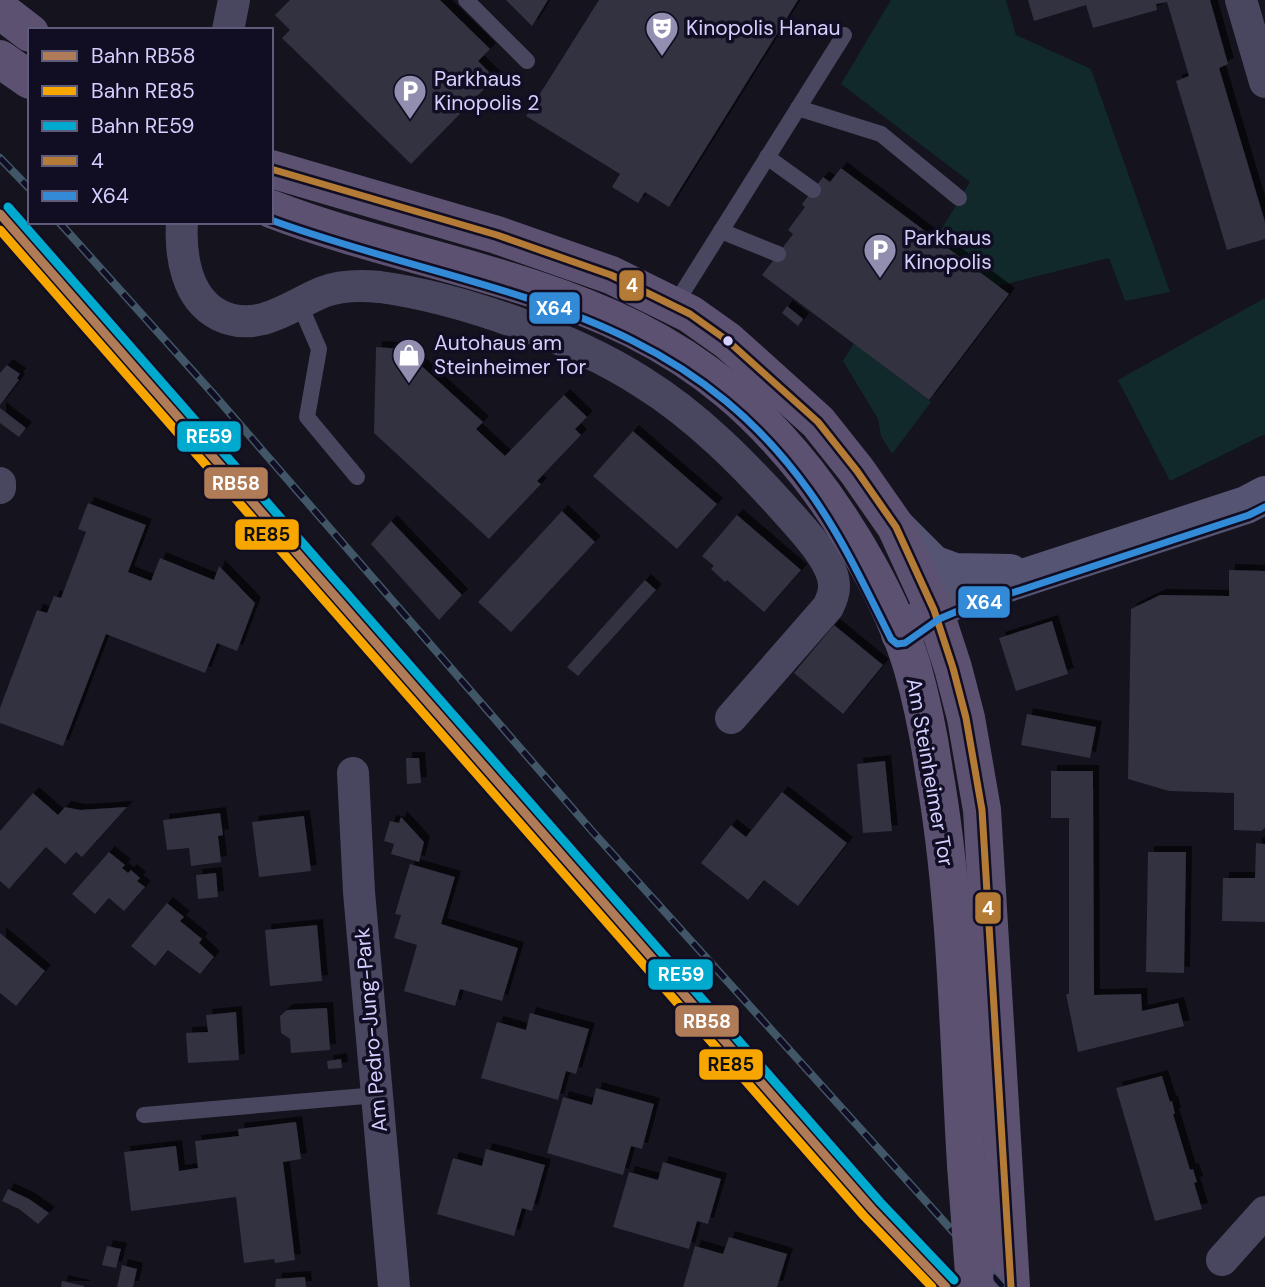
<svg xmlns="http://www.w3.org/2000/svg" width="1265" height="1287" font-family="'DM Sans',sans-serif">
<defs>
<filter id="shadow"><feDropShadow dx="6" dy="-6" stdDeviation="0" flood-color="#0009"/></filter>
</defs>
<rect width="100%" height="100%" fill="#14131e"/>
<g fill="#11292a">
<polygon points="891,0 1006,0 1016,35 1091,69 1170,292 1125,301 1109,258 998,286 935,240 970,182 841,84"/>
<polygon points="1265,298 1265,434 1170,481 1118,380"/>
<polygon points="854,343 931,402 892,454 881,436 878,419 843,361"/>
</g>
<g fill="#323140" filter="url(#shadow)">
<polygon points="290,0 440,0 490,49 478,61 495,78 411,164 282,38 290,30 275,15"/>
<polygon points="506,0 548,0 532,26"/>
<polygon points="599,0 798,0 669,207 645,192 638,203 612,187 620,174 526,116"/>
<polygon points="1028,0 1210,0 1228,64 1219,68 1265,222 1265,239 1227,250 1176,81 1189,76 1167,2 1156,4 1157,10 1093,28 1086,5 1034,21"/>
<polygon points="841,168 1009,294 929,400 762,275 793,234 788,230 805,207 802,204 823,177 830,182"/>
<polygon points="787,306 803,319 798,326 782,313"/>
<polygon points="376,347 403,349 483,422 476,429 505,456 564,395 587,417 575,429 581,435 537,481 541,484 489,539 374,433"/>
<polygon points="7,365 20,374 17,378 19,380 0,405 0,373"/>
<polygon points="0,408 26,428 19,437 0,423"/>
<polygon points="633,431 717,504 677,549 593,476"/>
<polygon points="88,503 146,525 128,572 151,581 160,558 214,580 219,566 255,603 237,651 217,643 205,673 106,634 63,746 0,723 0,708 37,610 47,613 54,596 61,598 86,532 78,529"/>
<polygon points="562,511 595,542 511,632 478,602"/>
<polygon points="737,515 801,570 764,612 727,580 725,582 711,569 714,566 702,556"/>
<polygon points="391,521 462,595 439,620 371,544"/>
<polygon points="1229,570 1265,571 1265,828 1261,831 1234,830 1234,793 1169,791 1128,779 1131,609 1160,595 1229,596"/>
<polygon points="645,580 656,590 578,676 567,667"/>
<polygon points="1052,621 1068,674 1016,691 999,638"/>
<polygon points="834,625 883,665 843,714 794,673"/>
<polygon points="1027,714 1096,727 1090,758 1021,745"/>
<polygon points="406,758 419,758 421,783 407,784"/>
<polygon points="885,761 892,831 863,833 857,764"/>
<polygon points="1051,771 1093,771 1094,995 1141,994 1142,1011 1178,1003 1184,1026 1078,1052 1066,994 1069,994 1069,818 1051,818"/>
<polygon points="782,792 847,843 798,906 764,880 748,900 701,863 731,825 746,837"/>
<polygon points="33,793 58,815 65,807 80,810 127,807 82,857 76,852 65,864 46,847 9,889 0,881 0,831"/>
<polygon points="220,813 223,835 218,836 221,862 191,866 189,848 167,850 163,820"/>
<polygon points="304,816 311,871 259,877 252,822"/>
<polygon points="401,817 424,842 419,862 391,854 394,844 384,841 390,821 399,823"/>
<polygon points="1256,843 1265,844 1265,922 1222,921 1223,878 1255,878"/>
<polygon points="109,852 125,865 122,868 128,873 131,870 140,878 137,881 145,887 124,911 109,898 95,914 72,894"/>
<polygon points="1148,852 1186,852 1184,973 1146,972"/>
<polygon points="410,864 455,877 441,924 518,948 502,1001 460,989 455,1006 404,991 417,945 394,938 401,915 395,914"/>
<polygon points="216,873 218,897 198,899 196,875"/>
<polygon points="167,903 184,917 180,921 202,939 199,943 214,957 200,974 168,950 155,966 131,946"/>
<polygon points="317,925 322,981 270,986 265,930"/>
<polygon points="0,933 45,971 16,1006 0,993"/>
<polygon points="327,1008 330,1050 291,1053 290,1039 281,1033 280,1016 287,1010"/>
<polygon points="236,1012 239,1060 188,1063 186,1033 208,1032 206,1015"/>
<polygon points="530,1013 589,1029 576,1074 566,1071 558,1100 481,1078 497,1022 526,1030"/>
<polygon points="341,1059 342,1068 328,1069 327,1061"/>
<polygon points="1162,1076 1170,1102 1172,1101 1175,1114 1173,1114 1190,1170 1193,1169 1197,1182 1194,1183 1202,1209 1155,1221 1116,1088"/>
<polygon points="596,1088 654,1104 642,1149 631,1146 623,1175 547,1153 563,1097 592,1105"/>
<polygon points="296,1122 301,1159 283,1162 295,1260 275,1263 274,1259 244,1263 236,1197 131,1211 124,1152 176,1146 179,1171 198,1168 195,1141 239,1136 238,1129"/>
<polygon points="486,1149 545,1165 532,1211 522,1208 514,1236 437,1214 453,1158 482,1166"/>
<polygon points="663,1162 721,1179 708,1224 697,1221 689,1249 613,1227 629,1172 658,1180"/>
<polygon points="8,1189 29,1199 49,1213 38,1224 19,1209 2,1201"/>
<polygon points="729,1237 787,1254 777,1287 683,1287 695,1246 723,1254"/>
<polygon points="107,1246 121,1249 116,1268 102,1265"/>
<polygon points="122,1265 137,1269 133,1287 117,1287"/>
<polygon points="305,1277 306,1287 275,1287 276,1279"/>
<polygon points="62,1281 84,1286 84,1287 61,1287"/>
</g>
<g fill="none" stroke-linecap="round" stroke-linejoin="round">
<g stroke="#48475f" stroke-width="16">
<polyline points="466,0 527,61"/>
<polyline points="798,108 881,134 959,198"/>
<polyline points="767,157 813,190"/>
<polyline points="721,231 778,254"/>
<polyline points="300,305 319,349 307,417 357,477"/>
<polyline points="674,306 844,35"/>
<polyline points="144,1115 377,1095"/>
</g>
<g stroke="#48475f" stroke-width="32">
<polyline points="1241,0 1265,82"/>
<polyline points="228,30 234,0"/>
<path d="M182,222c-2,33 4,76 37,93 38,19 70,-9 104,-23 18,-7 37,-7 57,-5 80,11 194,51 262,95 55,34 102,82 145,130 16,18 48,51 47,75 0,7 -3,14 -6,20l-97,111"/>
<polyline points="0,483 0,488"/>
<polyline points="353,773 359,892 394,1287"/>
<polyline points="1222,1260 1265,1212"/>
</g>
<g stroke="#555472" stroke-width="38">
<polyline points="897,528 933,564 955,572 1010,573"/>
<polyline points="900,634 934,610 956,600 1246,505 1265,495"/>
</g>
<g stroke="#5c5170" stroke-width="38">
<polyline points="0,10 30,33"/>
<polyline points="0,59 30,80"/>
<polyline points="271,169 497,235 611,275 690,314 728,341 818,422 857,471 896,527 934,610 953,668 966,718 982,810 1011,1287"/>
<path d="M271,209c119,46 247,63 362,120 72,36 124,81 174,144 42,54 85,127 105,193 10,35 17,70 22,105 23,130 24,263 32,394"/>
</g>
<defs>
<g id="rail">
<polyline points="0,158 30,189"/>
<polyline points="59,222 216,397 592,831 1003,1287"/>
</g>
</defs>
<use href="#rail" stroke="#415768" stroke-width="8"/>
<use href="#rail" stroke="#110e23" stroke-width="5" stroke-dasharray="16" stroke-linecap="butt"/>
<polyline stroke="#5c5170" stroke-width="38" points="966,1165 975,1287"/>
<defs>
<polyline id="bus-1" points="271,169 497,235 611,275 690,314 728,341 818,422 857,471 896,527 934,610 953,668 966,718 982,810 1011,1287"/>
<path id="bus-2" d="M271,220c202,74 401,79 538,271 33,46 57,98 82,148l6,5 8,-1 34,-24 21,-9 289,-95 16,-8"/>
</defs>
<use href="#bus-1" stroke="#110e23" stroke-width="12"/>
<use href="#bus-2" stroke="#110e23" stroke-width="12"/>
<use href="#bus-1" stroke="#b37b35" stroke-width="7"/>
<use href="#bus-2" stroke="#338bd7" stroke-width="7"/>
<defs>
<polyline id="rail-1" points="0,214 872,1209 946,1287"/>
<polyline id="rail-2" points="0,230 864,1216 932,1287"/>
<polyline id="rail-3" points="8,207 880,1202 954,1280"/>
</defs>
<use href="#rail-1" stroke="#110e23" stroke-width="14"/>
<use href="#rail-2" stroke="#110e23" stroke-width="14"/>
<use href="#rail-3" stroke="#110e23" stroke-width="14"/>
<use href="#rail-1" stroke="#b07c57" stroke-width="9"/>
<use href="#rail-2" stroke="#f7a600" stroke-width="9"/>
<use href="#rail-3" stroke="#00a9ce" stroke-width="9"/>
</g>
<defs>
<symbol id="theatre-pin" viewBox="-11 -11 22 30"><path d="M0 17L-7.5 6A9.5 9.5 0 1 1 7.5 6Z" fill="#918eb0" stroke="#110e23"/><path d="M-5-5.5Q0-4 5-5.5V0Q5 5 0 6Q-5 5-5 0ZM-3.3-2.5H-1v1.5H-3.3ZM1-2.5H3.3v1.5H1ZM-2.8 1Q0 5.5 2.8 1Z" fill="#fff"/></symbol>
<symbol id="parking-pin" viewBox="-11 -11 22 30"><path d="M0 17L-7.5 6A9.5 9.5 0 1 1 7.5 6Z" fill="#918eb0" stroke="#110e23"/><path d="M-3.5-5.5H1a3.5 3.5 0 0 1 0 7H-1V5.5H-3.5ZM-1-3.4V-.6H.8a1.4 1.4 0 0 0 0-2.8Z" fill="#fff"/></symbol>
<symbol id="shop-pin" viewBox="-11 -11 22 30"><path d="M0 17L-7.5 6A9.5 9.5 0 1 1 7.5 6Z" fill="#918eb0" stroke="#110e23"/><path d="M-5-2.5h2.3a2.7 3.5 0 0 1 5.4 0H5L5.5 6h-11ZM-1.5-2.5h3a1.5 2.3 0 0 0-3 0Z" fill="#fff"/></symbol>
</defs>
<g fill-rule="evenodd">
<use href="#theatre-pin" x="643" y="9" width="38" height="52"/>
<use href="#parking-pin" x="391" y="72" width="38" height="52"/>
<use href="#parking-pin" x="861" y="231" width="38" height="52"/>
<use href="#shop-pin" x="390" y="336" width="38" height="52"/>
</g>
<circle fill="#d5d0ff" stroke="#110e23" stroke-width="2.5" cx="728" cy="341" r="6"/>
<g text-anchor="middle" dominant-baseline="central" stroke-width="7" stroke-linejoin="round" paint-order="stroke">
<g font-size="21" fill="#d5d0ff" stroke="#110e23" text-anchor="start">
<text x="686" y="28">Kinopolis Hanau</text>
<text x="434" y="79">Parkhaus<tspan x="434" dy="24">Kinopolis 2</tspan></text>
<text x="904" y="238">Parkhaus<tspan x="904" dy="24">Kinopolis</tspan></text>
<text x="434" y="343">Autohaus am<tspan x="434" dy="24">Steinheimer Tor</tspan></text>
</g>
<g font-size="21" fill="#d5d0ff" stroke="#110e23">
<text transform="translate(930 772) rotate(80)">Am Steinheimer Tor</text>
<text transform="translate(371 1030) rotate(-95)">Am Pedro-Jung-Park</text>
</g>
</g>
<g stroke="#110e23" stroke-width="2.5">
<rect x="618" y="269" width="27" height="33" rx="7" fill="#b37b35"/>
<rect x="528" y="291" width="53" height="34" rx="7" fill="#338bd7"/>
<rect x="176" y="420" width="66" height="33" rx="7" fill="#00a9ce"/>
<rect x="203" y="466" width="66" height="34" rx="7" fill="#b07c57"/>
<rect x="234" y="518" width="66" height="33" rx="7" fill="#f7a600"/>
<rect x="957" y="585" width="54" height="34" rx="7" fill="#338bd7"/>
<rect x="974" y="891" width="28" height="34" rx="7" fill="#b37b35"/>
<rect x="647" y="958" width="67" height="33" rx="7" fill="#00a9ce"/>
<rect x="674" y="1004" width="66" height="34" rx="7" fill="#b07c57"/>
<rect x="698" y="1048" width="66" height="33" rx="7" fill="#f7a600"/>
</g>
<g font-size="19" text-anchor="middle" font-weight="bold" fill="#fff">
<text x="632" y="292">4</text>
<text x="554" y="315">X64</text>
<text x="209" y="443">RE59</text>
<text x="236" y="490">RB58</text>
<text x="984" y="609">X64</text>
<text x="988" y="915">4</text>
<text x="681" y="981">RE59</text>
<text x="707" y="1028">RB58</text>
</g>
<g font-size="19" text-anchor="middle" font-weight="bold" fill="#111">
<text x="267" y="541">RE85</text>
<text x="731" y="1071">RE85</text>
</g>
<rect x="28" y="28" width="245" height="196" fill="#110e23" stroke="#5f5c7b" stroke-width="2"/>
<rect x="42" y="51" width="35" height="10" fill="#b07c57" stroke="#5f5c7b" stroke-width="2"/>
<text x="91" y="63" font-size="21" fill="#d5d0ff">Bahn RB58</text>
<rect x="42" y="86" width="35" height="10" fill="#f7a600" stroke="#5f5c7b" stroke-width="2"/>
<text x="91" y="98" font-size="21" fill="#d5d0ff">Bahn RE85</text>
<rect x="42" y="121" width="35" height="10" fill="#00a9ce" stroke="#5f5c7b" stroke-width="2"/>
<text x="91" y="133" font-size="21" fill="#d5d0ff">Bahn RE59</text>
<rect x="42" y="156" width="35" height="10" fill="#b37b35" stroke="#5f5c7b" stroke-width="2"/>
<text x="91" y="168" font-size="21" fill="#d5d0ff">4</text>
<rect x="42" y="191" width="35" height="10" fill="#338bd7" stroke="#5f5c7b" stroke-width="2"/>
<text x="91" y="203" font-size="21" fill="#d5d0ff">X64</text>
</svg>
